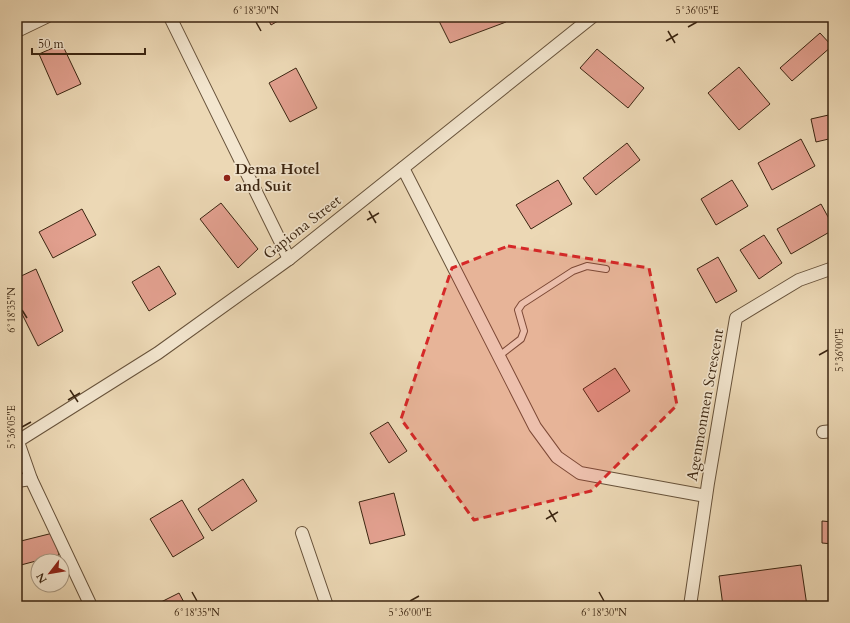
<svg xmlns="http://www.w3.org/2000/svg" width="850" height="623" font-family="Cardo,serif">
<rect width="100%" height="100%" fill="#ecd8b5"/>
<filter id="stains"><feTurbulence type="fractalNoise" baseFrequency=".005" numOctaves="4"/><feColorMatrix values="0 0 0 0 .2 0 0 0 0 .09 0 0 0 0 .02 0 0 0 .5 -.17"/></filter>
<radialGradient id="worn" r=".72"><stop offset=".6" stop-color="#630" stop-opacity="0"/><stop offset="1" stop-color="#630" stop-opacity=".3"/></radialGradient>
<g fill="#e2a08f" stroke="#3b2511">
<polygon points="267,17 285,17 271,25"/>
<polygon points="437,17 503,17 506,22 450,43"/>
<polygon points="820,33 832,46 792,81 780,68"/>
<polygon points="62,44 81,84 57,95 39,54"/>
<polygon points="597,49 644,88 628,108 580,68"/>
<polygon points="739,67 770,104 739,130 708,93"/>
<polygon points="296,68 317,108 290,122 269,83"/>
<polygon points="833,114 833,138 816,142 811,119"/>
<polygon points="801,139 815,166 772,190 758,163"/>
<polygon points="627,143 640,160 596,195 583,178"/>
<polygon points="558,180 572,204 531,229 516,205"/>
<polygon points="732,180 748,206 716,225 701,199"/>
<polygon points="221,203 258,249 238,268 200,219"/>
<polygon points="821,204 833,226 833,230 791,254 777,229"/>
<polygon points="82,209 96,235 53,258 39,232"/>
<polygon points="764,235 782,263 759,279 740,250"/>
<polygon points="718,257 737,291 716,303 697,269"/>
<polygon points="159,266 176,294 149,311 132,282"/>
<polygon points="36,269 63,331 38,346 17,304 17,278"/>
<polygon points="615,368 630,391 598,412 583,389"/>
<polygon points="388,422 407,451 389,463 370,433"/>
<polygon points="243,479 257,501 212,531 198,509"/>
<polygon points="394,493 405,535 370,544 359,502"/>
<polygon points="182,500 204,538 173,557 150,519"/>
<polygon points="822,521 833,522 833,544 822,543"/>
<polygon points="53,533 59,555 17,566 17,542"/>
<polygon points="801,565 807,606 723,606 719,576"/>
<polygon points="179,593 186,606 153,606"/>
</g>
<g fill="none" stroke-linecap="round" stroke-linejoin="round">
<defs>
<polyline id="service" points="499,356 521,339 524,331 518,310 522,304 573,271 587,266 606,269"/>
<g id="minor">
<polyline points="170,17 289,259"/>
<polyline points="17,31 46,17"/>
<polyline points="403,168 535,427 557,457 580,473 706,496"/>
<polyline points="823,432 833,431"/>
<polyline points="17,439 31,479 91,606"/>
<polyline points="18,441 158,353 289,259 592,17"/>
<polyline points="17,481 31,479"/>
<polyline points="302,533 327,606"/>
<polyline points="690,606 708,483 736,318 799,280 833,268"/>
</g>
</defs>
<use href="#service" stroke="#67523a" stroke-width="8"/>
<use href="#minor" stroke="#67523a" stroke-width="14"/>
<use href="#service" stroke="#f3e6cf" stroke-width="6"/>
<use href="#minor" stroke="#f3e6cf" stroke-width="12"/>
</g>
<path fill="#d62828" fill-opacity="0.2" stroke="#d62828" stroke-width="3" stroke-dasharray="8 5" stroke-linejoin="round" d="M508,246l141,22 28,137 -86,86 -117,29 -73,-101 51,-151z"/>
<path fill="none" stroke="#3b2511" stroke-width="1.5" d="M256,22l5,9M688,27l9,-5M668,31l7,12M666,41l12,-7M369,211l7,12M367,220l12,-7M22,310l5,8M819,355l9,-5M70,390l8,12M68,400l12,-7M22,427l9,-5M549,510l7,12M546,519l12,-7M192,592l5,9M599,592l5,9M410,601l9,-5"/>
<circle fill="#8f2418" stroke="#f3e6cf" stroke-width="1.5" cx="227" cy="178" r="4"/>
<g text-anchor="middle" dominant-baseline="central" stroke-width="3.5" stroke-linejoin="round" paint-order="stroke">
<g font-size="15" font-weight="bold" fill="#3b2511" stroke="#f3e6cf" text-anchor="start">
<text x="235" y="169">Dema Hotel<tspan x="235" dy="17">and Suit</tspan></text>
</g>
<g font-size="15" fill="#3b2511" stroke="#f3e6cf">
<text transform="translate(302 227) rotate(-38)">Gapiona Street</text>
<text transform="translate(705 405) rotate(-80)">Agenmonmen Screscent</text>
</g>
</g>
<rect width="850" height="623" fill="none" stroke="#ecd8b5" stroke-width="44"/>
<g transform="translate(50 573) rotate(239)"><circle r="19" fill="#f3e6cf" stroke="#a99983"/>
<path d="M0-3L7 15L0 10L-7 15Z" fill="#8f2418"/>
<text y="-6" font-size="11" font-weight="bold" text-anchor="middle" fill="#3b2511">N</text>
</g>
<path d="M32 48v6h113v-6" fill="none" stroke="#3b2511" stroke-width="2"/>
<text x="38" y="48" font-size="12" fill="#3b2511" stroke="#f3e6cf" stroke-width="3" paint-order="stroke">50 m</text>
<rect x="22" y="22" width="806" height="579" fill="none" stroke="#3b2511" stroke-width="1.5"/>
<g font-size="10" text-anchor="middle" fill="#3b2511">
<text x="256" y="14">6°18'30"N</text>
<text x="697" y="14">5°36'05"E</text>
<text transform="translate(11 310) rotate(-90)" y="4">6°18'35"N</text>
<text transform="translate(839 350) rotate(-90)" y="4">5°36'00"E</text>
<text transform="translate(11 427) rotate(-90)" y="4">5°36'05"E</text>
<text x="197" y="616">6°18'35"N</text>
<text x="410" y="616">5°36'00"E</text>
<text x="604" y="616">6°18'30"N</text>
</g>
<rect width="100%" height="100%" filter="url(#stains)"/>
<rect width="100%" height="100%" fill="url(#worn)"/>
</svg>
